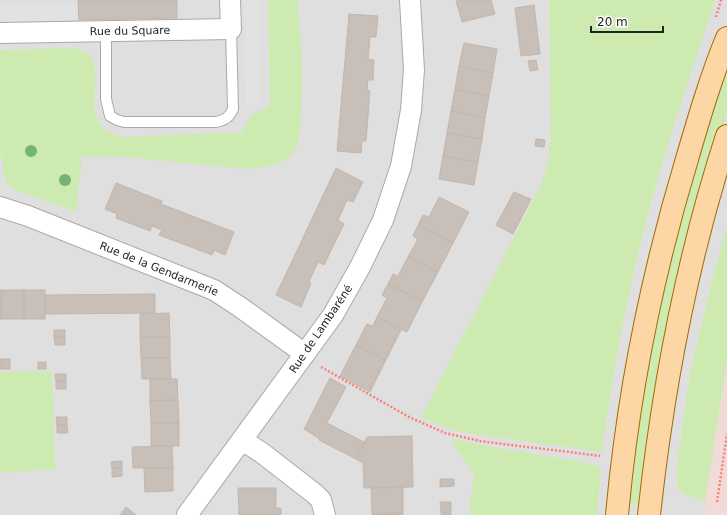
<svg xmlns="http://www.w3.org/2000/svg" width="727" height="515" font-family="'DejaVu Sans',sans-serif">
<rect width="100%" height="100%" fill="#f2efe9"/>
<rect fill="#e0dfdf" x="0" y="0" width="727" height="515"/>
<polygon fill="#f2dad9" points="727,361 727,515 703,515 705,501"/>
<g fill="#cdebb0">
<path d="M268,0h30c3,37 5,74 3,111 -1,12 0,27 -6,39 -9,16 -34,18 -50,19l-119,-12 -44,-1 -6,56 -58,-21c-3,-2 -7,-3 -9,-5 -7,-9 -6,-24 -9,-35v-101l70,-2c56,5 -7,78 53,89l118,-5 12,-18 17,-8z"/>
<path d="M549,0h166c-20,62 -42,125 -60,188 -24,86 -41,175 -53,264l-141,-20 -13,-4 -27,-11 120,-232 6,-19 3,-18 1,-23z"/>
<polygon points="727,64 727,112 714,153 642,505 626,503 642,383 674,233"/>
<polygon points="727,226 727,361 705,501 685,495 678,489 676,473 690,373 714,272"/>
<polygon points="52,371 55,469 0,473 0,372"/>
<polygon points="450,438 485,446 594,464 599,467 601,471 597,515 469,515 474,474"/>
</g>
<g fill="#e2e2e2">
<polygon points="244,0 260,0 261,102 246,107"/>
<polygon points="75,4 77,20 0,22 0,6"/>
</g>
<g fill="#c7bfb8" stroke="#c4b6ab">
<polygon points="78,0 177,0 177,18 79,20"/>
<polygon points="460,0 491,0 495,14 462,22 456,1"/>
<polygon points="534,5 540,54 521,56 515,8"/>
<polygon points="349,14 378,16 376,37 370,37 368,59 374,60 373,80 368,80 367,90 370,91 366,141 362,141 361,153 337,151"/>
<polygon points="464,43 497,49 493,73 459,66"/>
<polygon points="536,60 538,70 530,71 528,61"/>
<polygon points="459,66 493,73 489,96 455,89"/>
<polygon points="455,89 489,96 485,118 451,111"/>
<polygon points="451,111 485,118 482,139 447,133"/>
<polygon points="447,133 482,139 478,162 443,156"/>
<polygon points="536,139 545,140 544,147 535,146"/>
<polygon points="443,156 478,162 474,185 439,179"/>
<polygon points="336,168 363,182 353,202 347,200 338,220 344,224 324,265 318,262 309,282 311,283 301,307 276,295"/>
<polygon points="116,183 162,201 161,204 234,232 225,255 214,250 212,255 159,235 162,230 152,226 150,231 116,218 117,214 105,209"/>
<polygon points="514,192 531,199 513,234 496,225"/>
<polygon points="439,197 469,212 453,243 418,225 423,215 429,217"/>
<polygon points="418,225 453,243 438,272 408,257 418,239 413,236"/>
<polygon points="408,257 438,272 422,302 388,284 393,274 398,276"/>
<polygon points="388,284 422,302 407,332 377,317 387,298 382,295"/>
<rect x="0" y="290" width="2" height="29"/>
<rect x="2" y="290" width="22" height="29"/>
<rect x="24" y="290" width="21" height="29"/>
<polygon points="155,294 155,313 45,314 45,295"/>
<polygon points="169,313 170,337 140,337 140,314"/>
<polygon points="377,317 401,330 386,360 356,345 367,324 373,326"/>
<rect x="54" y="330" width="11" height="7"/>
<polygon points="54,337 65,337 65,345 55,345"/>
<polygon points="140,337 170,337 170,358 141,358"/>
<polygon points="356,345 386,360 370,392 340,376"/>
<polygon points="141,358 170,358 171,379 142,379"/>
<rect x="0" y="359" width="3" height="10"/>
<rect x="3" y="359" width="7" height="10"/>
<rect x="38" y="362" width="8" height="7"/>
<polygon points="55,374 66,374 66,381 56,381"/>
<polygon points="330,378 346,387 327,423 364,442 356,459 319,440 320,439 304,429"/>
<polygon points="150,379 177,379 178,400 150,401"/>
<rect x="56" y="381" width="10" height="8"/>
<polygon points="178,400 179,423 151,423 150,401"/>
<polygon points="56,417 67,417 67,425 57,425"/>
<rect x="151" y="423" width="28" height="23"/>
<polygon points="57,425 67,425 68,433 57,433"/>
<polygon points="412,436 413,487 364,488 363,463 356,459 367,437"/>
<polygon points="172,446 173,468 133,468 132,447"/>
<polygon points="122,461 122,468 112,468 111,462"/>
<polygon points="112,468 122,468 122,476 112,477"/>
<polygon points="144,468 173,468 173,491 145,492"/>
<polygon points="440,479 454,479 454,486 440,487"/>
<polygon points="403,487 403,513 372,514 371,488"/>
<polygon points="238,488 276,488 276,508 281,508 281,515 239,515"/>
<polygon points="440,502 451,502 451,512 441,512"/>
<polygon points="126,507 136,515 120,515"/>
<rect x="441" y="512" width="10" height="3"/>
<polygon points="403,513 403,515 372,515 372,514"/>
</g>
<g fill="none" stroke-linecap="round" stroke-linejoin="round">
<defs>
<path id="lane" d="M106,31v68l4,17 7,4 7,2h92c9,-2 13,-4 17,-13l-2,-80"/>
<g id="street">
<polyline points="0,33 231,29 230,0"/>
<polyline points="0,207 28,216 214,290 240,307 305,354"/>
<polyline points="242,440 262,453 315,494 321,500 325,515"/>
<polyline points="187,515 333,315 360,267 383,220 401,166 411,110 414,70 410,0"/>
</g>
<g id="primary">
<path d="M617,515c11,-121 35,-240 70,-356 12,-41 24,-82 40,-121"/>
<path d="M649,515c14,-129 38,-256 78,-379"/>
</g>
</defs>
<use href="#lane" stroke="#a9a9a9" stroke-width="12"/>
<use href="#street" stroke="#a9a9a9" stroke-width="22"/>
<use href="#primary" stroke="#a06b00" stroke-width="24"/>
<g stroke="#fa8072" stroke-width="2.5" stroke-dasharray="2 2" stroke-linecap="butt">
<polyline points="716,17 721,0"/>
<polyline points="321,367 409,417 445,433 480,441 600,456"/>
<polyline points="717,502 727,434"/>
</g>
<use href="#lane" stroke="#fff" stroke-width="10"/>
<use href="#street" stroke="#fff" stroke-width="20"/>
<use href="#primary" stroke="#fcd6a4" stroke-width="22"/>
</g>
<g fill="#74b475">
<circle cx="31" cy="151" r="6"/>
<circle cx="65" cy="180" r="6"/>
</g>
<g text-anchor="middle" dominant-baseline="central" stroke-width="4" stroke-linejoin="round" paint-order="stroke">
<g font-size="11" fill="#222" stroke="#fff">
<text transform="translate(130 31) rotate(-1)">Rue du Square</text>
<text transform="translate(159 269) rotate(22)">Rue de la Gendarmerie</text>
<text transform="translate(321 329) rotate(-56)">Rue de Lambaréné</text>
</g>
</g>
<path d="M591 26v6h72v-6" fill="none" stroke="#222222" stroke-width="2"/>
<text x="597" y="26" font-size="12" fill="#222222" stroke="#ffffff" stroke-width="3" paint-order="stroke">20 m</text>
</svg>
